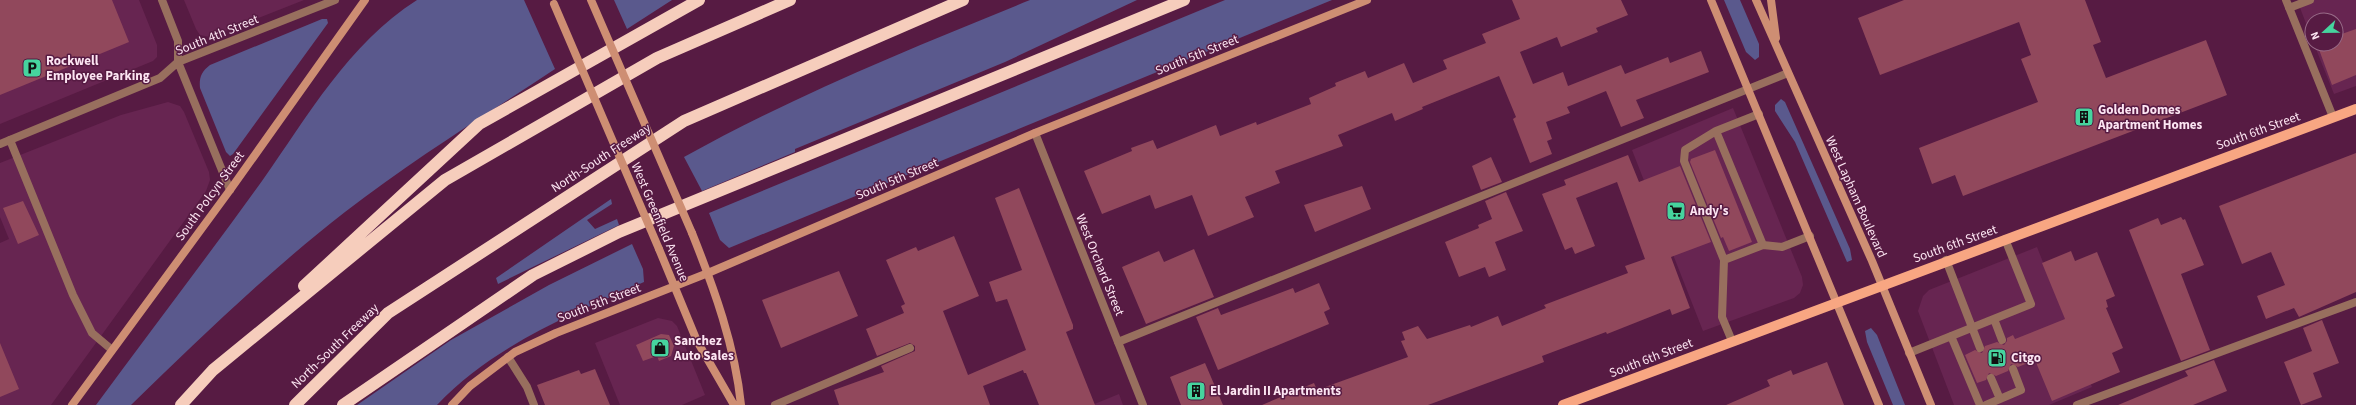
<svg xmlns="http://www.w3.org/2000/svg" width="2356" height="405" viewBox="0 0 2356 405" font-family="'Source Sans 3',sans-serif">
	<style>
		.built { fill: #672551 }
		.green { fill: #5a598d }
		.building { fill: #91485c }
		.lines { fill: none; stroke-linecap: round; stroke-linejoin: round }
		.lane { stroke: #986f5e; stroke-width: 8 }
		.street { stroke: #986f5e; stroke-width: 8 }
		.secondary { stroke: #ce8e73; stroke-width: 8 }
		.primary { stroke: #f8a682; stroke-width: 10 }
		.highway { stroke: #f6cdbc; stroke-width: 12 }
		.secondary-bridge { stroke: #ce8e73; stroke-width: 8 }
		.labels { text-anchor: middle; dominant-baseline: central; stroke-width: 3; stroke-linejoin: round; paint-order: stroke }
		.street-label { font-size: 13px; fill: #fce5f2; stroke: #571b43 }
		.poi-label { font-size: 13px; font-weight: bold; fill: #fce5f2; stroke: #571b43; text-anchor: start }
	</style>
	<rect width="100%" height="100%" fill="#571b43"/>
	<path class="built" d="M0 0H139L157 45V57L153 61 0 124Z
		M184 0H304L210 37 200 35 196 29Z
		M2297 0H2356V86L2334 94 2314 44H2336V20H2312V39Z
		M168 102 180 106 184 112 209 172 210 180 206 191 51 405H0V243L9 239 0 217V163L121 115Z
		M1733 108 1802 277 1803 285 1800 293 1794 298 1703 331 1632 150Z
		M2037 247 2092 387 2049 405H1954L1918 311 1923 296 1929 290Z
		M658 318 672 321 677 326 705 395 682 405H620L595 343Z
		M1119 394 1123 405H1092Z"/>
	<path class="green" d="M417 0H524L555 69C484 116 412 160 345 212 269 271 200 338 131 405H96C151 330 208 256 262 181 308 116 348 44 417 0Z
		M614 0H672L627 29Z
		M1030 0H1137L1005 62 795 149V152L702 191 684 157C795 95 912 48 1030 0Z
		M1225 0H1332L729 248 720 240 709 213Z
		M1724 0H1740L1759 44V57L1755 60 1746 52Z
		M322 19H327L328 23 233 154 230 156 226 152 200 88C199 78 201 72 210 65Z
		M1781 99 1785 102 1850 249 1852 260 1847 262 1795 142 1775 111V105Z
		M611 199 612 204 587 220 595 229 617 219 619 225 498 284 496 278Z
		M632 244 643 269 644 282C570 315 494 345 437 405H357L451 340 549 285Z
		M1871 328 1877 335 1905 405H1893L1867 342 1865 331Z"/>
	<path class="building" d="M0 0H112L129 42 0 95Z
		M1512 0H1621L1628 15 1596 28 1598 32 1561 47 1557 37 1520 52 1533 84 1563 72 1568 86 1621 65 1625 74 1668 57 1670 63 1701 51 1709 72 1636 100 1644 118 1621 127 1606 91 1567 107 1570 113 1546 122 1552 139 1547 141 1552 154 1530 163 1513 119 1516 117 1499 76 1422 107 1423 109 1395 121 1392 113 1338 135 1343 146 1275 171 1280 183 1245 197 1254 217 1208 236 1192 195 1155 209 1150 195 1102 214 1084 171 1132 151 1131 148 1153 140 1157 149 1216 125 1220 136 1256 122 1257 125 1311 104 1309 98 1336 86 1335 83 1365 71 1368 78 1404 63 1413 83 1447 69 1443 60 1486 43 1482 34 1520 19Z
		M1904 0H2085L2101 42 2093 45 2106 78 2206 40 2227 95 1963 196 1955 175 1932 184 1919 148 2038 102 2021 59 2031 55 2019 22 1880 75 1858 18Z
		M2356 29V75L2332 85 2317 44H2336V36Z
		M1715 150 1752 242 1729 251 1723 237 1721 238 1690 162 1691 159Z
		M2356 153V292L2299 317 2294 308 2266 319 2257 296 2285 285 2271 252 2242 264 2219 206Z
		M1628 155 1639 182 1680 166 1711 242 1671 257 1690 308 1672 315 1670 309 1607 334 1606 332 1542 356 1544 362 1428 405H1262L1314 383 1317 390 1408 357 1401 341 1405 340 1402 332 1418 326 1427 339 1470 325 1471 327 1498 316 1502 326 1546 308 1544 305 1628 273 1625 266 1645 259 1617 182 1576 198 1595 246 1575 254 1572 247 1565 250 1542 194 1566 185 1564 180Z
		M1491 157 1502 182 1481 190 1472 166Z
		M1362 186 1371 209 1315 232 1304 205Z
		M1019 188 1073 325V329L1066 332 1095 405H1039L1026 373H1024L1023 370 983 386 990 405H839L834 390 884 372 881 366 915 351V346L910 343 877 356 866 329 904 313 901 306 905 304 886 260 916 247 918 251 954 236 979 296 943 311 968 375 1026 350 1007 299 996 302 989 282 1022 270 995 198Z
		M1506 192 1523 231 1495 242 1506 270 1489 277 1485 267 1459 277 1445 242 1479 228 1478 225 1492 219 1485 201Z
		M23 201 39 235 18 244 3 208Z
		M2181 217 2183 220 2185 219 2204 265 2181 274 2210 350 2181 361 2129 230 2158 218 2161 225Z
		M1194 249 1214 297 1146 324 1122 267 1159 251 1164 262Z
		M2071 251 2075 261 2097 252 2115 296 2106 300 2108 307 2106 308 2123 348 2112 353 2120 372 2052 401 2035 360 2018 367 2011 364 2008 371 1996 376 1989 373 1986 380 1977 383 1965 355 1975 350 1982 353 1985 346 1997 342 2004 345 2007 341V338L2013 335 2015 339 2065 319 2042 263Z
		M839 271 858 316 781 348 762 300Z
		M1319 283 1330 309 1324 312 1329 324 1218 370 1196 317 1218 308 1221 315 1293 288 1295 293Z
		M2322 320 2339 363 2313 373 2322 397 2301 405 2284 362 2312 351 2303 328Z
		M661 334 669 335 674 346 671 356 659 361 657 356 643 361 636 345Z
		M0 343 19 389 0 397Z
		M2214 360 2227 391 2193 405H2118L2188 376 2185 371Z
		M1827 362 1844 405H1726L1770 386 1767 380 1791 370 1793 375Z
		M1205 363 1223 405H1181L1170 377Z
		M595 369 610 405H545L537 385 579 370 581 374Z"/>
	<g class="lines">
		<path class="lane" d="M2286 0 2333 117
			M2289 8 2310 0
			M1716 131 1763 245
			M10 140 73 295 92 333 111 349
			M1724 260 1763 245 1782 247 1810 236
			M1946 260 1980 348
			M1994 319 2002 340
			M1951 336 1980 405
			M1732 341 1722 317 1724 260 1684 161 1685 150 1716 131 1759 114
			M1118 342 1788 73
			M1909 353 2031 304 2005 239
			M508 357 527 387 534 405
			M1991 378 2000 399
			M775 405 910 348
			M1986 405 2021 390 2013 369
			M2077 405 2356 302"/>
		<path class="street" d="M162 0 178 41V62L230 190
			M1035 133 1143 405
			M0 144 160 78 178 62 335 0"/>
		<path class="secondary" d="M1711 0 1879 405
			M1756 0 1872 261 1931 405
			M1771 0 1776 38
			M692 233C714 288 735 346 741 405
			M659 249 697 341 734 405
			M72 405 230 190 365 0
			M452 405 470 386 515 352 556 333 708 273 1035 133 1367 0"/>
		<path class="primary" d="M1563 405 2356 109"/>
		<path class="highway" d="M304 286 479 124 699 0
			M181 405 213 370 445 180 657 58 790 0
			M295 405 388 313 684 121 963 0
			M343 405 533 275 619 232 1184 0"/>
		<path class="secondary-bridge" d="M591 0 692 233
			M554 4 659 249"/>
	</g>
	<defs>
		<symbol id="parking-square" viewBox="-11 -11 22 22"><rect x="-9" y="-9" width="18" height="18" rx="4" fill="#46d49e" stroke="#571b43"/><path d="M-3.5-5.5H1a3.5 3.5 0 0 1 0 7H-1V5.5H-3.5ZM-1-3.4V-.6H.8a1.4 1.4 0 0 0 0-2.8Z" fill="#111"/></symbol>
		<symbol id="building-square" viewBox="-11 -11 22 22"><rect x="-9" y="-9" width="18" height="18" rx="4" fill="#46d49e" stroke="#571b43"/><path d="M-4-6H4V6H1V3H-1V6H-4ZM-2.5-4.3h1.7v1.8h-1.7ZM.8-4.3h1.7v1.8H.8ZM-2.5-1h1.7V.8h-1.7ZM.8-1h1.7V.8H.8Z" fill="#111"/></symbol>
		<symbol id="supermarket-square" viewBox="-11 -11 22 22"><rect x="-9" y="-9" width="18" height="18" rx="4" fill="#46d49e" stroke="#571b43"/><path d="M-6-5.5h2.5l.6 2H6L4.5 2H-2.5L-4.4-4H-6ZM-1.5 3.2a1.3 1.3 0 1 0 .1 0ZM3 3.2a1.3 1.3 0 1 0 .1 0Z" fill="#111"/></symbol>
		<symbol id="shop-square" viewBox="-11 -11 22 22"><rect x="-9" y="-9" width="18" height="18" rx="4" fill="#46d49e" stroke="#571b43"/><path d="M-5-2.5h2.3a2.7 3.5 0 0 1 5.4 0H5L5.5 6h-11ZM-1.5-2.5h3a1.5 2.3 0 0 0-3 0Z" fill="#111"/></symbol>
		<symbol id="fuel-square" viewBox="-11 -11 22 22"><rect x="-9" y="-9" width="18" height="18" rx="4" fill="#46d49e" stroke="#571b43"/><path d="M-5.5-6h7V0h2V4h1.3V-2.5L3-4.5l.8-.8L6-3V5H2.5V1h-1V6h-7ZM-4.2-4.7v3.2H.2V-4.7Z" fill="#111"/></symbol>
	</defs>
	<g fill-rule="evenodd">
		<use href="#parking-square" x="21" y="57" width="22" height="22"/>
		<use href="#building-square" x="2073" y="106" width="22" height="22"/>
		<use href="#supermarket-square" x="1665" y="200" width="22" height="22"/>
		<use href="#shop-square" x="649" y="337" width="22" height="22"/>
		<use href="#fuel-square" x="1986" y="347" width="22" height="22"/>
		<use href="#building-square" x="1185" y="380" width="22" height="22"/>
	</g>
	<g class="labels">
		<g class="street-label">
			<text transform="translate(217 35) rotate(-22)">South 4th Street</text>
			<text transform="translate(1197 55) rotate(-22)">South 5th Street</text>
			<text transform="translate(2258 131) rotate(-20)">South 6th Street</text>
			<text transform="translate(601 158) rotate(-33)">North-South Freeway</text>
			<text transform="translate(897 179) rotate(-23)">South 5th Street</text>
			<text transform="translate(210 196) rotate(-54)">South Polcyn Street</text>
			<text transform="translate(1856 197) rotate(66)">West Lapham Boulevard</text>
			<text transform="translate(660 222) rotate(67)">West Greenfield Avenue</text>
			<text transform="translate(1955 244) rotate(-20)">South 6th Street</text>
			<text transform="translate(1100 265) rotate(68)">West Orchard Street</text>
			<text transform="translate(599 303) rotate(-21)">South 5th Street</text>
			<text transform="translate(335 346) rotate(-44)">North-South Freeway</text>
			<text transform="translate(1651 358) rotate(-21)">South 6th Street</text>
		</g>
		<g class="poi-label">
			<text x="46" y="61">Rockwell<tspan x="46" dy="15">Employee Parking</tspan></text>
			<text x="2098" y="110">Golden Domes<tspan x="2098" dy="15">Apartment Homes</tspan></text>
			<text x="1690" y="211">Andy's</text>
			<text x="674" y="341">Sanchez<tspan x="674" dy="15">Auto Sales</tspan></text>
			<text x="2011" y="358">Citgo</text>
			<text x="1210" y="391">El Jardin II Apartments</text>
		</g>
	</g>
	<g transform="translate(2324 32) rotate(248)"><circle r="19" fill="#571b43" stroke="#996c89"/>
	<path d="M0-3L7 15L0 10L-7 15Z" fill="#46d49e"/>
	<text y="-6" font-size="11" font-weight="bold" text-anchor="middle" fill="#fce5f2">N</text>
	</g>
</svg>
